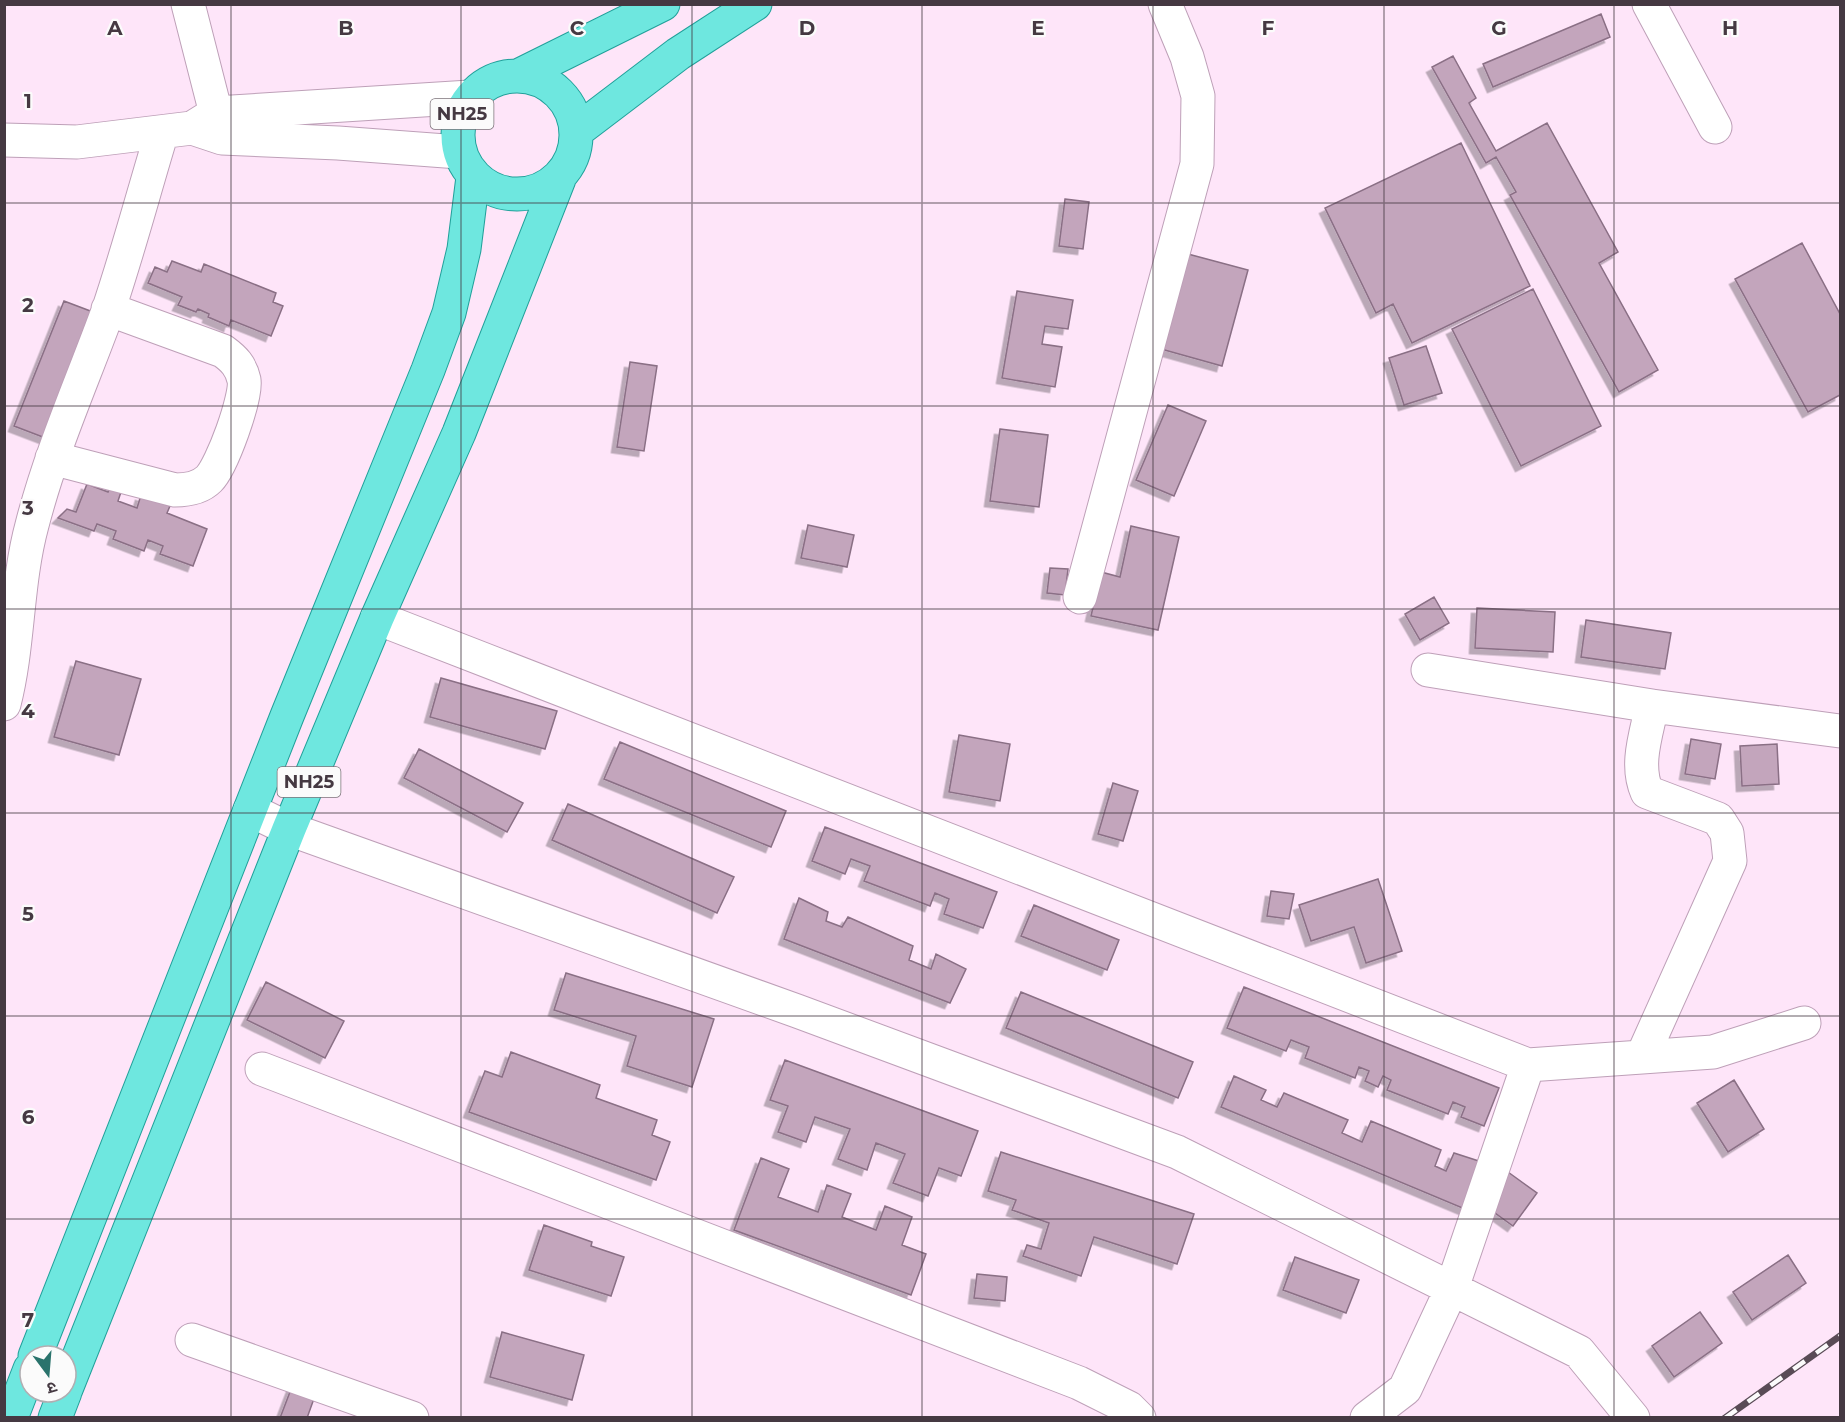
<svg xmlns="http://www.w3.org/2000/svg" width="1845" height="1422" viewBox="0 0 1845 1422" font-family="Montserrat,'Noto Sans Devanagari',sans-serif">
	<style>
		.building { fill: #c3a5bc; stroke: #8a6f85; stroke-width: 1.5; filter: url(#shadow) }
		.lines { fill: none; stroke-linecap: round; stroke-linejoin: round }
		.minor-casing { stroke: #bea0b8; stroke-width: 35 }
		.major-casing { stroke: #21a09a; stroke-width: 35 }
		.minor { stroke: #fff; stroke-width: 33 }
		.major { stroke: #6ee7df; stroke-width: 33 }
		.rail-casing { stroke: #594b56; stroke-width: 7 }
		.rail { stroke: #fbfbfb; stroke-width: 4.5; stroke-dasharray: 14; stroke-linecap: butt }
		.grid { fill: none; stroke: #453942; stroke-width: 1.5; stroke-opacity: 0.55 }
		.labels { text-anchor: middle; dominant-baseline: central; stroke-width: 4.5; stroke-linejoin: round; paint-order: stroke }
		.shield { fill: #fbfbfb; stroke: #7c737a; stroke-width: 1.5 }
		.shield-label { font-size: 18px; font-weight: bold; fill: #453942 }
		.grid-label { font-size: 20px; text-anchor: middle; font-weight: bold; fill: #453942; stroke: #fbfbfb; stroke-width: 4.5; stroke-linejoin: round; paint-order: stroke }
	</style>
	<defs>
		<filter id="shadow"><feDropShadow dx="-5.5" dy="5.5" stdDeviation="0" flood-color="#0004"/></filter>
	</defs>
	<rect width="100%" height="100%" fill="#fee5f9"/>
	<path class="building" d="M1601 14 1610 37 1493 87 1483 64Z
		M1453 56 1476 98 1469 103 1496 151 1547 123 1618 252 1599 263 1658 370 1619 392 1510 195 1516 192 1496 157 1486 163 1432 67Z
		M1461 143 1530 286 1412 343 1393 304 1376 313 1325 208Z
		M1065 199 1089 202 1083 249 1059 246Z
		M1802 243 1840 314V395L1808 412 1735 279Z
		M1188 254 1248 270 1222 366 1161 349Z
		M172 261 201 272 204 264 276 293 273 302 283 306 271 336 231 320 229 326 208 317 209 314 198 309 196 312 178 305 182 297 148 283 155 267 167 272Z
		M1533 289 1601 426 1521 466 1452 329Z
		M1017 291 1073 300 1068 329 1045 326 1042 344 1062 347 1055 387 1002 378Z
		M64 301 93 312 48 439 14 426Z
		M1426 346 1442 393 1404 405 1389 358Z
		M630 362 657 366 644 451 617 447Z
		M1168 405 1206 421 1174 496 1136 480Z
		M1000 429 1048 435 1039 507 990 501Z
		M112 482 123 486 118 501 137 508 141 495 170 506 167 513 207 529 193 566 160 554 163 546 148 540 144 551 113 539 116 531 97 524 94 531 58 518 67 509 76 512 87 484 108 492Z
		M808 525 854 535 847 567 801 558Z
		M1131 526 1179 537 1158 630 1091 616 1101 572 1120 577Z
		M1050 568 1068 569 1065 595 1047 593Z
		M1434 597 1449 623 1420 640 1405 614Z
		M1477 608 1555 612 1553 652 1475 648Z
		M1586 620 1671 633 1665 669 1581 657Z
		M76 661 141 679 119 755 54 737Z
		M441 678 557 711 545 749 430 717Z
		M959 735 1010 744 1000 801 949 792Z
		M1691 739 1721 744 1715 779 1685 774Z
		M620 742 786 811 771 847 604 779Z
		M1777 744 1779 784 1742 786 1740 746Z
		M419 749 523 803 507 832 404 778Z
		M1113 783 1138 791 1123 841 1098 834Z
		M568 804 734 877 717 913 552 840Z
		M825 827 997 892 983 928 944 914 949 899 935 893 930 906 864 881 870 866 851 859 845 874 812 861Z
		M1378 879 1402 951 1366 963 1354 927 1311 941 1299 905Z
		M1271 891 1294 894 1289 919 1267 916Z
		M799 898 828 912 826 921 842 927 848 917 913 946 909 960 931 969 936 954 966 969 950 1003 784 939Z
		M1034 905 1119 940 1107 970 1021 936Z
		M566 973 714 1019 692 1087 627 1066 636 1036 554 1010Z
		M266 982 344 1021 325 1058 247 1020Z
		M1244 987 1499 1088 1484 1126 1461 1117 1465 1107 1453 1102 1448 1114 1387 1090 1391 1080 1383 1076 1378 1087 1365 1081 1369 1071 1359 1067 1355 1078 1305 1058 1309 1047 1291 1040 1286 1051 1227 1028Z
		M1021 992 1193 1062 1178 1098 1006 1028Z
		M511 1052 600 1085 596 1098 657 1120 652 1135 670 1142 656 1180 469 1112 485 1071 502 1077Z
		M785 1060 978 1131 961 1176 939 1168 928 1196 893 1183 905 1154 876 1143 867 1170 838 1159 850 1129 815 1117 806 1142 778 1132 788 1106 770 1100Z
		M1234 1076 1266 1090 1261 1100 1277 1107 1284 1093 1348 1120 1342 1133 1362 1142 1371 1121 1441 1150 1435 1166 1446 1171 1454 1153 1485 1163 1472 1212 1221 1107Z
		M1734 1080 1764 1129 1728 1152 1697 1103Z
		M1001 1152 1194 1214 1177 1264 1094 1237 1081 1276 1023 1256 1027 1245 1041 1249 1049 1223 1012 1210 1016 1200 988 1191Z
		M761 1158 789 1169 778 1197 818 1212 827 1185 851 1194 842 1217 876 1230 885 1206 912 1217 902 1245 926 1254 911 1295 734 1230Z
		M1508 1172 1537 1193 1513 1226 1484 1205Z
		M544 1225 592 1242 591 1246 624 1257 611 1296 529 1270Z
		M1788 1255 1806 1283 1752 1320 1733 1292Z
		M1295 1257 1359 1280 1346 1313 1283 1290Z
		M977 1274 1007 1277 1005 1301 974 1298Z
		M1700 1312 1722 1343 1674 1377 1652 1346Z
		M502 1332 584 1355 572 1400 490 1377Z
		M293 1384 316 1393 307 1418H280Z"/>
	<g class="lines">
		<defs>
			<path id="minor" d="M188 4 221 133
				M1649 4 1715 127
				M192 128 216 113 470 97
				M4 140 77 142 192 128 222 138 338 143 459 152
				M52 458 175 490C188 490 200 488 209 479 222 466 247 397 244 380 241 366 234 359 223 351L108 309
				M1080 597 1197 164 1198 96 1187 57 1165 4
				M377 618 1528 1065 1452 1288 1405 1389 1367 1418
				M1428 670 1652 706C1646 735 1635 765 1647 792L1718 819 1727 833 1730 861 1642 1057
				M4 704C19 646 16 584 32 525 51 451 82 382 108 311 128 252 144 191 162 132
				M1652 706 1840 731
				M250 810 289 829 797 1011 1177 1152 1579 1352 1633 1418
				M1528 1065 1713 1052 1804 1023
				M262 1069 1079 1383 1129 1408 1139 1418
				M192 1340 412 1418"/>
			<path id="major" d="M520 75 663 4
				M458 135a59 59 0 1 1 118 0a59 59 0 1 1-118 0Z
				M578 130 678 54 755 4
				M35 1356 287 716 428 370 449 313 464 249 473 177
				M66 1389 289 829 377 618 459 433 559 179
				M11 1418 30 1369
				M55 1418 65 1392"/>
		</defs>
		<use href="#minor" class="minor-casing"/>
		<use href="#major" class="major-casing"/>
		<use href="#minor" class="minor"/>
		<use href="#major" class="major"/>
		<defs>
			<path id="rail" d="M1725 1418 1840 1336"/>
		</defs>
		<use href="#rail" class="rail-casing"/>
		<use href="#rail" class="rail"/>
	</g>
	<path class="grid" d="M231 4V1418M461 4V1418M692 4V1418M922 4V1418M1153 4V1418M1384 4V1418M1614 4V1418M4 203H1840M4 406H1840M4 609H1840M4 813H1840M4 1016H1840M4 1219H1840"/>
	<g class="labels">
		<g class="shield">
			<rect x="430.5" y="99" width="63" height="30" rx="4.5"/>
			<rect x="277.5" y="767" width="63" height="30" rx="4.5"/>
		</g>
		<g class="shield-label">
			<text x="462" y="114">NH25</text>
			<text x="309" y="782">NH25</text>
		</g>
	</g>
	<g class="grid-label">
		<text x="115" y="35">A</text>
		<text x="346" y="35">B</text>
		<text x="577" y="35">C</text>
		<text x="807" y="35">D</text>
		<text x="1038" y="35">E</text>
		<text x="1268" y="35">F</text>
		<text x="1499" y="35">G</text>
		<text x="1730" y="35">H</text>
		<text x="28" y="108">1</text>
		<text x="28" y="312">2</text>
		<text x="28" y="515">3</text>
		<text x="28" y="718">4</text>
		<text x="28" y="921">5</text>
		<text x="28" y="1124">6</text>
		<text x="28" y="1327">7</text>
	</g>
	<rect width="1845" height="1422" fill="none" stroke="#453942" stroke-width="12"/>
	<g transform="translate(48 1374) rotate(164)"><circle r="28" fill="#fbfbfb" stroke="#b2adb1" stroke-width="1.5"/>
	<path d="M0-4.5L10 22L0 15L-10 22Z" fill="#2a736c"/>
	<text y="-9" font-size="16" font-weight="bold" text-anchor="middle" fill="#453942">उ</text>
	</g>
</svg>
